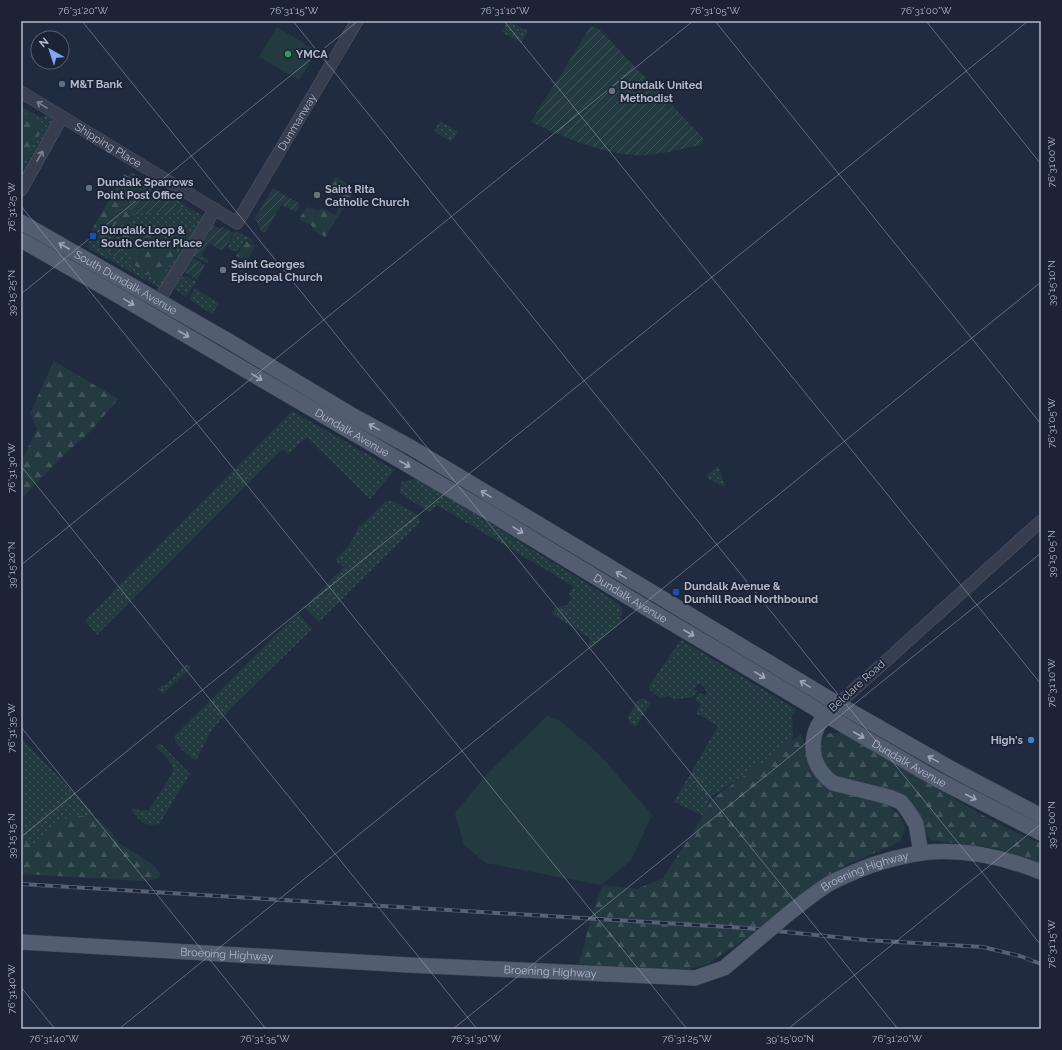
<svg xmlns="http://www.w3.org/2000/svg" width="1062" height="1050" viewBox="0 0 1062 1050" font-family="Raleway,sans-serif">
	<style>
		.grass { fill: url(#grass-dots) }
		.forest { fill: url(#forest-firs) }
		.garden { fill: url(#garden-furrows) }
		.pitch { fill: #233a41 }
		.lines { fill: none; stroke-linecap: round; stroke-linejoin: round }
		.minor-casing { stroke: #51596a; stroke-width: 13 }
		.major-casing { stroke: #3f4758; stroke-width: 16 }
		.minor { stroke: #363e4f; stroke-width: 12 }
		.major { stroke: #535d70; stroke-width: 15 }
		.rail-casing { stroke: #576177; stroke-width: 4 }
		.rail { stroke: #1b2334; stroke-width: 2.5; stroke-dasharray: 8; stroke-linecap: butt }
		.major-bridge-casing { stroke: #3f4758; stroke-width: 16; stroke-linecap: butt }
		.major-bridge { stroke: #535d70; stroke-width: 15 }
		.oneway { stroke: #7a8293 }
		.oneway2 { stroke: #9ea7b8 }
		.ticks { fill: none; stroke: #b1b9ca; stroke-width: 1; stroke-opacity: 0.45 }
		.leisure-dot { fill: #2e9e5b; stroke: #1b2334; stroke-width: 1.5 }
		.service-dot { fill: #5c6f8a; stroke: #1b2334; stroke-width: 1.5 }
		.worship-dot { fill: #6b7280; stroke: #1b2334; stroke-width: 1.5 }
		.transit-dot { fill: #1a4fb4; stroke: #1b2334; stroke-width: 1.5 }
		.shop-dot { fill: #3f7fe0; stroke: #1b2334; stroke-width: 1.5 }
		.labels { text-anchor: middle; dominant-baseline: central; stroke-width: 3.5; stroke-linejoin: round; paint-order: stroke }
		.poi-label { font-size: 11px; font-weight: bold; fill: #b1b9ca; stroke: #1b2334; text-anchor: start }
		.street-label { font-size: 11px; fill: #b1b9ca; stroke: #1b2334 }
		.neatline { fill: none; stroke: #b1b9ca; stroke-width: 1.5 }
		.ticks-label { font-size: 10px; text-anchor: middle; fill: #b1b9ca }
	</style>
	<defs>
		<pattern id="grass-dots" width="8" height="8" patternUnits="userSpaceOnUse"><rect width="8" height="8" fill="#233a41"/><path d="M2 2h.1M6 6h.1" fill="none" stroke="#41545b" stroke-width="1.8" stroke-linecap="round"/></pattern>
		<pattern id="forest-firs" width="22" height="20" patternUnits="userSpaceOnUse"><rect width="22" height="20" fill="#233a41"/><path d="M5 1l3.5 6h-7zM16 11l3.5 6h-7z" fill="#41545b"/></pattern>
		<pattern id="garden-furrows" width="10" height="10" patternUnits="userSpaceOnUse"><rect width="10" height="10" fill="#233a41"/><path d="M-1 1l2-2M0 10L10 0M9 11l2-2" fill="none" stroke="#41545b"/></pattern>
	</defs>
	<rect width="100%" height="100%" fill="#212b40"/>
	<path class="grass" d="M508 21 528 31 521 43 502 32Z
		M21 106 41 118 40 117 51 115 53 124 21 178V173L51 124 21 171Z
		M440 121 458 132 451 142 434 131Z
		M131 172 203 216 160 288 86 247Z
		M236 231 252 239 253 243 246 239 237 252 227 247Z
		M184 275 196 282 186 297 174 288Z
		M195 288 219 304 212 314 189 299Z
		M292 411 395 470 370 499 307 437 288 454 282 449 97 635 85 620Z
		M718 466 725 485 724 487 706 477 707 475Z
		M418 478 615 601 622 608 621 621 592 648 589 645 590 638 552 614 556 607 566 606 572 599 569 594 573 586 437 505 429 512 400 493 401 482Z
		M386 501H393L418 515 420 522 319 622 304 607 344 567 335 560 350 544 358 528Z
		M298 613 312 629 230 709 210 732 197 759 194 760 182 750 175 741V735Z
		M681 640 797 710 792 716 793 738 780 753 710 797 704 816 674 802 718 726 696 713 701 704 695 699 699 693 705 695 707 692 701 684H697L694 689 698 691 693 697 676 699 668 696 660 698 650 690 649 686Z
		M188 663 191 668 163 694 158 689 163 685 165 686Z
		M639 699H645L650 703 636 727 629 723 628 716Z
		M21 738 94 814 28 870H21Z
		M160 743 190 774 159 824C144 827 141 821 132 811L133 808 141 811 149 810 172 774C175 762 164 754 155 747Z"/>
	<path class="forest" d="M21 111 45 125 21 166Z
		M124 174 140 184 127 206 132 211V221L126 225 115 224 109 236 95 238 88 236Z
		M336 177 356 189 325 237 312 229V226L299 219 307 207 318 211 322 208 335 215 344 199 332 191 334 187 331 185Z
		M120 226 148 227 154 241H163L172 233 183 239 159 281 131 263 130 254 123 239 114 234Z
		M246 241 255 246 247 262 236 256Z
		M54 361 118 399 91 431 66 453 21 499V456H24L37 429 30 413Z
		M830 733H842L996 823 1041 844V864L999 849 930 840 895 793 877 785 837 776 827 767 818 753 821 739Z
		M801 734 815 774 886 803 899 815 905 828 900 842 849 864 822 879 738 944 705 965 682 971 579 964 593 910 603 885 637 889 663 878 700 821 712 799Z
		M72 815 97 818 111 832 119 843 152 864 161 874 157 879 144 881 21 874V841L33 845C42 842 41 838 47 832 51 828 67 817 72 815Z"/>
	<path class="garden" d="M591 26 599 29 703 138V142L699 145C681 149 663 154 645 155 608 157 564 137 531 122Z
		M144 185 190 213 133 214 129 207Z
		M273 188 300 204 296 212 281 205 265 233 261 231 255 218Z
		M213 225 220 229 222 227 234 233 224 249 219 250 209 243 201 256 209 260 207 263 194 256Z
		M105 242 117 245 121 251V260L96 245Z
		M193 258 205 265 197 280 184 272Z"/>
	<path class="pitch" d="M277 27 317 51 299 80 259 57Z
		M547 716 559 720 600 755 652 815 631 860 601 885 486 863 464 845 455 813 487 774Z"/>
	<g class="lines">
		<defs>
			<g id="minor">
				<path id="s1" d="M21 92 237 223 357 21"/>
				<path d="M21 190 62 117"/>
				<path d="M150 315 215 209"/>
				<path d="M838 704 1041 521"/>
			</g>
			<g id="major">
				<path id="s2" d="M21 222 232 343 350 414 412 448 838 704 950 768 1041 816"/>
				<path id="s3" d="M21 240 107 289 495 516 643 606 726 655 826 715 936 779 1041 833"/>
				<path d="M832 709C807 730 806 763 833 783L889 797 901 802 908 811 916 824 921 853"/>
				<path id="s4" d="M788 914C801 904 813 894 827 885 841 877 856 871 872 865 888 860 905 855 922 853 962 848 1003 857 1041 872"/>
				<path id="s5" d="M21 942 408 965 695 978 724 968 755 942"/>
			</g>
		</defs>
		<use href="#minor" class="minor-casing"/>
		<use href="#major" class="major-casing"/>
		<use href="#minor" class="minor"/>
		<use href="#major" class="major"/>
		<defs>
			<path id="rail" d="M21 884 746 928 865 940 983 947 1020 956 1041 964"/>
		</defs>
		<use href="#rail" class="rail-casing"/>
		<use href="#rail" class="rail"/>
		<defs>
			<path id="major-bridge" d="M755 942 788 914"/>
		</defs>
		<use href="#major-bridge" class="major-bridge-casing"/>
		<use href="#major-bridge" class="major-bridge"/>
	</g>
	<defs><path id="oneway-shaft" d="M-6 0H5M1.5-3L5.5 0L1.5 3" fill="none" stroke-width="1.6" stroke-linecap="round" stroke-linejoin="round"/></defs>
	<g class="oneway">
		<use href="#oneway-shaft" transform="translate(42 105) rotate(-149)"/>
		<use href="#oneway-shaft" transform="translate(40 156) rotate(-60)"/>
	</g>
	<g class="oneway2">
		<use href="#oneway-shaft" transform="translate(64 246) rotate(-150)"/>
		<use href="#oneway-shaft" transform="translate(129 302) rotate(31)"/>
		<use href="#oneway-shaft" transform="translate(184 334) rotate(30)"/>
		<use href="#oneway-shaft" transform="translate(257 377) rotate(31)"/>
		<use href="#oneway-shaft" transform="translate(374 427) rotate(-151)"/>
		<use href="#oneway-shaft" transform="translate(405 464) rotate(30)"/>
		<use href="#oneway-shaft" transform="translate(486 494) rotate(-149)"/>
		<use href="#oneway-shaft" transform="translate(518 530) rotate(31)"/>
		<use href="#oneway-shaft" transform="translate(621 575) rotate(-149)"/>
		<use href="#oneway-shaft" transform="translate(689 633) rotate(30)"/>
		<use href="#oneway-shaft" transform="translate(760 675) rotate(31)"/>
		<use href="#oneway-shaft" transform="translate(805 684) rotate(-148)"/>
		<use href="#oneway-shaft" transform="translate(859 735) rotate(30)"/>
		<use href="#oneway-shaft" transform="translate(933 759) rotate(-151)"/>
		<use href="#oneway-shaft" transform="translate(971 797) rotate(27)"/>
	</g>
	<path class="ticks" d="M82 21 898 1029M293 21 1041 945M504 21 1041 684M715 21 1041 424M926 21 1041 164M21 23 23 21M21 206 687 1029M21 294 358 21M21 466 477 1029M21 565 693 21M21 727 266 1029M21 837 1028 21M21 987 55 1029M119 1029 1041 282M453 1029 1041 553M788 1029 1041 824"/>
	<circle class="leisure-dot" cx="288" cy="54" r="4"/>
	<g class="service-dot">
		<circle cx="62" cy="84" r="4"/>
		<circle cx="89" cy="188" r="4"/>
	</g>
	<g class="worship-dot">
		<circle cx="612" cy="91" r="4"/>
		<circle cx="317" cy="195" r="4"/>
		<circle cx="223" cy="270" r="4"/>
	</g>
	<g class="transit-dot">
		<rect x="89" y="232" width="8" height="8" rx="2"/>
		<rect x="672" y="588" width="8" height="8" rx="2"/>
	</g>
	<circle class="shop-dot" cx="1031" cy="740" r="4"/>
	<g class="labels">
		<g class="poi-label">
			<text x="296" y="54">YMCA</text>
			<text x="70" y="84">M&amp;T Bank</text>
			<text x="620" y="85">Dundalk United<tspan x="620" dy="13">Methodist</tspan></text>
			<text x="97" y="182">Dundalk Sparrows<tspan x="97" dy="13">Point Post Office</tspan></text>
			<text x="325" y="189">Saint Rita<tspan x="325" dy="13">Catholic Church</tspan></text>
			<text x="101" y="230">Dundalk Loop &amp;<tspan x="101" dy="13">South Center Place</tspan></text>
			<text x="231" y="264">Saint Georges<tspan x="231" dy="13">Episcopal Church</tspan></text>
			<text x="684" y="586">Dundalk Avenue &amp;<tspan x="684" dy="13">Dunhill Road Northbound</tspan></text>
			<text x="1023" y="740" text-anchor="end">High's</text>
		</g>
		<g class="street-label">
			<text stroke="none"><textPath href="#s1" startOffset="370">Dunmanway</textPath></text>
			<text stroke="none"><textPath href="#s1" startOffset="102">Shipping Place</textPath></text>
			<text stroke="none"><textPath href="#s2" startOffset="121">South Dundalk Avenue</textPath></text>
			<text stroke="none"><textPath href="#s3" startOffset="383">Dundalk Avenue</textPath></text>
			<text stroke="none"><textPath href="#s3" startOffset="707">Dundalk Avenue</textPath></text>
			<text transform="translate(857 686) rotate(-42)">Belclare Road</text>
			<text stroke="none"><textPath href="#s3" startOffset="1031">Dundalk Avenue</textPath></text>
			<text stroke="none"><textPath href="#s4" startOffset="89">Broening Highway</textPath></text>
			<text stroke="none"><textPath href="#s5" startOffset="206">Broening Highway</textPath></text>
			<text stroke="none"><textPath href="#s5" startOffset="530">Broening Highway</textPath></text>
		</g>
	</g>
	<rect width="1062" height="1050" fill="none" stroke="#1b2334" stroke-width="44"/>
	<g transform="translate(50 50) rotate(321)"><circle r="19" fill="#1b2334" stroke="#575f70"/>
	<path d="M0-3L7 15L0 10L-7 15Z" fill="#82a6ff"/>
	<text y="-6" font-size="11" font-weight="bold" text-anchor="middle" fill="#b1b9ca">N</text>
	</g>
	<rect x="22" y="22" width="1018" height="1006" class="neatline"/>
	<g class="ticks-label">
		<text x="83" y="14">76°31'20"W</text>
		<text x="294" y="14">76°31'15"W</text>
		<text x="505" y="14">76°31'10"W</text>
		<text x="715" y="14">76°31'05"W</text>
		<text x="926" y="14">76°31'00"W</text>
		<text transform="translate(1051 162) rotate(-90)" y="4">76°31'00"W</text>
		<text transform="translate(11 207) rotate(-90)" y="4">76°31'25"W</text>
		<text transform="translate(1051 283) rotate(-90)" y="4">39°15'10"N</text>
		<text transform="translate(11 293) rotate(-90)" y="4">39°15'25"N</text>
		<text transform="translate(1051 423) rotate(-90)" y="4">76°31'05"W</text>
		<text transform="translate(11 468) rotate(-90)" y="4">76°31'30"W</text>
		<text transform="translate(1051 554) rotate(-90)" y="4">39°15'05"N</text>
		<text transform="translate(11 565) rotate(-90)" y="4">39°15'20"N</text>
		<text transform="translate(1051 683) rotate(-90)" y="4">76°31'10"W</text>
		<text transform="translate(11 728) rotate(-90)" y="4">76°31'35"W</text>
		<text transform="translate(1051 825) rotate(-90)" y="4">39°15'00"N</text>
		<text transform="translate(11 836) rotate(-90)" y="4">39°15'15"N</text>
		<text transform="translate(1051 944) rotate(-90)" y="4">76°31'15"W</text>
		<text transform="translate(11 989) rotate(-90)" y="4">76°31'40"W</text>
		<text x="54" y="1042">76°31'40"W</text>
		<text x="265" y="1042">76°31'35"W</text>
		<text x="476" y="1042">76°31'30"W</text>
		<text x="687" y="1042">76°31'25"W</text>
		<text x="790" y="1042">39°15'00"N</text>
		<text x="897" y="1042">76°31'20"W</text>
	</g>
</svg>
